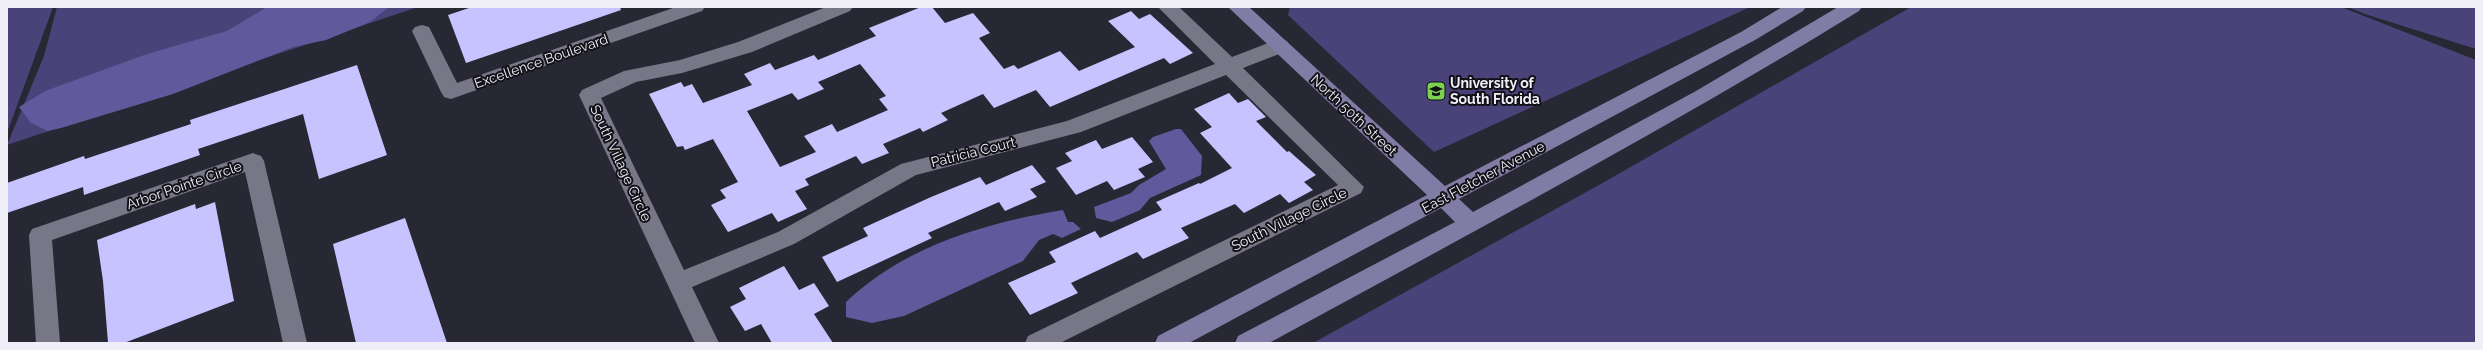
<svg xmlns="http://www.w3.org/2000/svg" width="2483" height="350" viewBox="0 0 2483 350" font-family="Raleway,sans-serif">
	<style>
		.green { fill: #494379 }
		.water { fill: #60599b }
		.building { fill: #c6c3fe; fill-rule: evenodd }
		.lines { fill: none; stroke-linecap: round; stroke-linejoin: round }
		.street { fill: #787787; fill-rule: evenodd }
		.secondary { fill: #807ca5; fill-rule: evenodd }
		.labels { text-anchor: middle; dominant-baseline: central; stroke-width: 4; stroke-linejoin: round; paint-order: stroke }
		.street-label { font-size: 14px; fill: #f0eff8; stroke: #111117 }
		.poi-label { font-size: 14px; font-weight: bold; fill: #f0eff8; stroke: #111117; text-anchor: start }
	</style>
	<rect width="100%" height="100%" fill="#282835"/>
	<path class="green" d="M7 7H53L7 133Z
		M57 7H418L7 145 44 56Z
		M1290 7H1750L1434 152 1288 15Z
		M1911 7H2341L2476 60V343H1313L1599 185Z
		M2348 7H2476V49L2365 14Z"/>
	<path class="water" d="M267 7H389L370 22 326 40 293 47 173 94 61 128 48 131 31 123 19 107 45 91 147 54 227 31Z
		M1176 129H1181L1202 156 1201 175 1150 198 1140 210 1131 214 1112 222 1096 218 1094 207 1131 193 1139 185 1166 169 1149 141 1153 137Z
		M1063 210 1068 222H1073L1081 229 1062 238 1053 234 1039 240 1023 261 904 316 872 323 846 317V302C905 246 985 223 1063 210Z"/>
	<path class="building" d="M472 7H620L621 10 466 63 448 15Z
		M921 7H932L945 23 973 13 990 33 979 38 1004 69 1014 65 1018 69 1060 51 1079 71 1135 47 1108 21 1131 11 1139 19 1150 14 1193 53 1170 64 1164 58 1050 107 1036 90 994 108 983 94 941 113 948 120 923 132 920 128 883 144 889 153 862 164 856 156 805 179 809 185 795 191 807 209 778 222 772 213 728 232 711 205 726 198 720 190 738 182 713 139 685 150 683 146 677 147 649 94 681 82 684 87 692 84 703 103 752 85 744 74 770 63 775 70 814 55 818 60 876 36 869 28ZM860 64 886 96 879 99 888 110 837 132 832 124 804 136 816 152 780 167 747 111 792 93 798 100 824 89 818 82Z
		M357 65 387 155 319 179 303 114 198 149 200 155 84 195 83 187 7 213V183L84 156 85 159 191 124 190 120Z
		M1229 93 1238 103 1248 99 1266 117 1256 121 1287 152 1289 151 1316 175 1304 182 1313 190 1289 203 1280 194 1244 213 1235 204 1181 228 1189 238 1143 259 1137 252 1071 283 1078 293 1030 315 1008 283 1056 262 1049 252 1095 231 1100 238 1162 210 1156 202 1199 183 1200 184 1232 168 1200 133 1212 127 1194 109Z
		M1132 137 1153 162 1138 169 1145 177 1114 190 1107 181 1076 195 1056 168 1072 161 1065 153 1096 140 1102 149Z
		M1032 165 1046 182 1030 189 1037 197 1005 211 999 202 928 233 932 238 837 282 822 257 868 236 863 228 931 197 980 177 986 185Z
		M215 202 234 301 124 343H108L103 281 97 240 195 204 196 209Z
		M405 218 447 343H356L333 244Z
		M784 266 799 290 814 283 829 306 814 314 833 343H772L761 324 745 331 730 307 746 299 739 288Z"/>
	<g class="lines">
		<path class="street" d="M676 7H705L702 11 451 99 444 97 441 92 412 31 415 27 422 25 429 27 457 83Z
			M826 7H853L850 11 752 52 682 73 636 82 601 98 684 270 778 232 901 164 1067 121 1215 64 1158 7H1179L1232 57 1273 41 1280 40 1287 41 1290 46 1287 51 1243 68 1364 187 1361 193 1060 343H1025L1028 336 1338 185 1226 75 1081 132 916 175 794 244 692 287 719 343H695L579 95 582 90 624 71 680 60 738 42Z
			M253 153 261 156 264 161 307 343H283L245 172 52 240 60 343H36L29 235 32 229Z"/>
		<path class="secondary" d="M1228 7H1249L1445 186 1741 32 1782 7H1806L1803 11 1755 40 1459 199 1473 212 1696 91 1838 7H1862L1859 11C1666 130 1467 235 1269 343H1235L1238 336 1455 222 1441 208 1189 343H1155L1158 336 1427 195Z"/>
	</g>
	<defs>
		<symbol id="university-square" viewBox="-11 -11 22 22"><rect x="-9" y="-9" width="18" height="18" rx="4" fill="#7cd155" stroke="#111117"/><path d="M0-5L7-2L0 1L-7-2ZM-4 1L0 2.5L4 1V4Q0 6-4 4Z" fill="#111"/></symbol>
	</defs>
	<g fill-rule="evenodd">
		<use href="#university-square" x="1425" y="80" width="22" height="22"/>
	</g>
	<g class="labels">
		<g class="street-label">
			<text transform="translate(541 61) rotate(-19)">Excellence Boulevard</text>
			<text transform="translate(1354 115) rotate(43)">North 50th Street</text>
			<text transform="translate(973 152) rotate(-14)">Patricia Court</text>
			<text transform="translate(621 163) rotate(65)">South Village Circle</text>
			<text transform="translate(1483 177) rotate(-28)">East Fletcher Avenue</text>
			<text transform="translate(184 185) rotate(-19)">Arbor Pointe Circle</text>
			<text transform="translate(1289 219) rotate(-26)">South Village Circle</text>
		</g>
		<g class="poi-label">
			<text x="1450" y="83">University of<tspan x="1450" dy="16">South Florida</tspan></text>
		</g>
	</g>
	<rect width="2483" height="350" fill="none" stroke="#f0eff8" stroke-width="16"/>
</svg>
